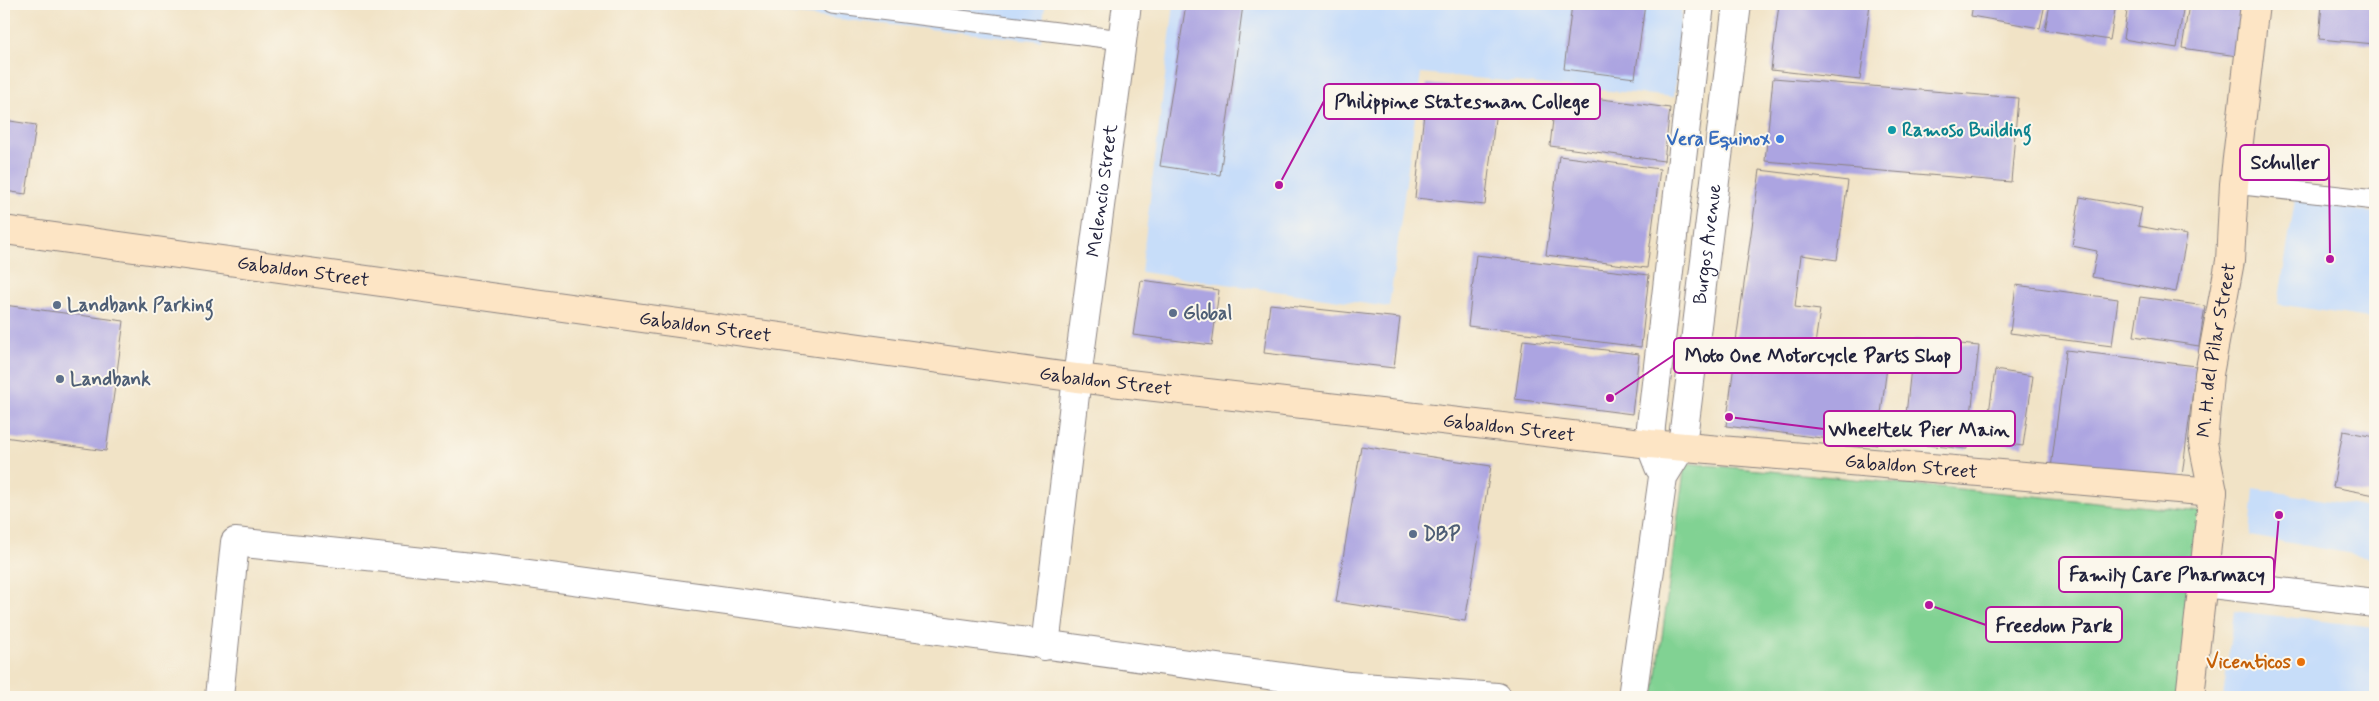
<svg xmlns="http://www.w3.org/2000/svg" width="2379" height="701" viewBox="0 0 2379 701" font-family="Mynerve,sans-serif">
	<style>
		.built { fill: #c7ddf9 }
		.green { fill: #81d293; stroke: #527a67 }
		.building { fill: #aca4e1 }
		.lines { fill: none; stroke-linecap: round; stroke-linejoin: round }
		.service-casing { stroke: #8a8280; stroke-width: 21 }
		.minor-casing { stroke: #8a8280; stroke-width: 30 }
		.tertiary-casing { stroke: #8a8280; stroke-width: 30 }
		.secondary-casing { stroke: #8a8280; stroke-width: 30 }
		.service { stroke: #fff; stroke-width: 19 }
		.minor { stroke: #fff; stroke-width: 28 }
		.tertiary { stroke: #fff; stroke-width: 28 }
		.secondary { stroke: #fde5c5; stroke-width: 28 }
		.culture-dot { fill: #0f9aa8; stroke: #fbf7ec; stroke-width: 2 }
		.shop-dot { fill: #3f7fe0; stroke: #fbf7ec; stroke-width: 2 }
		.service-dot { fill: #5c6f8a; stroke: #fbf7ec; stroke-width: 2 }
		.food-dot { fill: #e8710a; stroke: #fbf7ec; stroke-width: 2 }
		.labels { text-anchor: middle; dominant-baseline: central; stroke-width: 4; stroke-linejoin: round; paint-order: stroke }
		.culture-label { font-size: 19px; font-weight: bold; fill: #0d838f; stroke: #fbf7ec; text-anchor: start }
		.shop-label { font-size: 19px; font-weight: bold; fill: #366cbe; stroke: #fbf7ec; text-anchor: end }
		.street-label { font-size: 19px; fill: #22223b; stroke: #fbf7ec }
		.service-label { font-size: 19px; font-weight: bold; fill: #4e5e75; stroke: #fbf7ec; text-anchor: start }
		.food-label { font-size: 19px; font-weight: bold; fill: #c56008; stroke: #fbf7ec; text-anchor: end }
		.leader { fill: none; stroke: #b5179e; stroke-width: 2 }
		.callout-dot { fill: #b5179e; stroke: #fbf7ec; stroke-width: 2 }
		.callout { fill: #fbf7ec; stroke: #b5179e; stroke-width: 2 }
		.callout-label { font-size: 20px; text-anchor: middle; font-weight: bold; fill: #22223b }
	</style>
	<rect width="100%" height="100%" fill="#fbf7ec"/>
	<filter id="ink" filterUnits="userSpaceOnUse"><feTurbulence type="fractalNoise" baseFrequency=".02" numOctaves="2"/><feDisplacementMap in="SourceGraphic" scale="10" xChannelSelector="R" yChannelSelector="G"/><feConvolveMatrix kernelMatrix="1 2 1 2 8 2 1 2 1" color-interpolation-filters="sRGB"/></filter>
	<filter id="wash" filterUnits="userSpaceOnUse"><feTurbulence type="fractalNoise" baseFrequency=".0096" numOctaves="4" result="noise"/><feDisplacementMap in="SourceGraphic" scale="20" xChannelSelector="R" yChannelSelector="G"/><feGaussianBlur stdDeviation="1.12" result="paint"/><feColorMatrix in="noise" values="0 0 0 0 0 0 0 0 0 0 0 0 0 0 0 0 0 1.4 0 .05"/><feComposite in="paint" operator="in"/></filter>
	<g filter="url(#wash)">
		<rect width="100%" height="100%" fill="#f1e3c6"/>
		<path class="built" d="M698 4H1045L1041 41Z
			M1174 4H1682L1674 97 1421 73 1389 307 1141 272Z
			M2295 200 2375 213V319L2278 304Z
			M2254 488 2375 509V558L2250 536Z
			M2234 611 2375 627V697H2223Z"/>
		<path class="green" d="M1685 463 2202 512 2180 697H1654Z"/>
		<g id="blocks">
			<path class="building" d="M1186 4 1243 5 1220 175 1160 166Z
				M1572 4H1645L1635 78 1564 69Z
				M1779 4H1870L1860 80 1771 70Z
				M1973 4H2045L2040 28 1971 16Z
				M2050 4H2116L2110 40 2045 30Z
				M2128 4H2184L2177 48 2123 39Z
				M2189 4 2244 6 2237 56 2182 48Z
				M2322 4H2375V44L2319 39Z
				M1773 78 2018 98 2011 182 1765 161Z
				M1427 84 1498 92 1485 205 1415 198Z
				M1556 93 1670 108 1664 161 1550 146Z
				M4 120 36 125 26 194 4 191Z
				M1559 156 1660 169 1647 268 1546 255Z
				M1760 170 1848 181 1837 260 1801 255 1795 307 1820 310 1814 351 1736 341Z
				M2080 197 2142 208 2138 226 2187 235 2176 292 2092 277 2097 251 2072 246Z
				M1476 255 1649 275 1641 347 1468 326Z
				M1141 280 1219 290 1212 345 1133 335Z
				M2016 285 2118 299 2112 346 2010 333Z
				M2140 297 2205 306 2199 346 2134 336Z
				M1270 304 1400 318 1394 368 1264 353Z
				M4 305 124 321 106 451 4 437Z
				M1914 339 1979 346 1967 449 1903 443Z
				M1523 340 1639 354 1632 414 1515 399Z
				M1736 349 1887 367 1877 445 1726 426Z
				M2066 350 2196 366 2181 484 2051 468Z
				M1995 370 2033 376 2023 446 1985 441Z
				M2343 431 2375 437V495L2333 487Z
				M1361 446 1491 466 1465 621 1336 602Z"/>
		</g>
	</g>
	<g filter="url(#ink)">
		<use href="#blocks" fill-opacity="0" stroke="#8a8280" stroke-width="1"/>
		<g class="lines">
			<defs>
				<path id="service" d="M832 4 1122 40
					M2234 184 2375 200"/>
				<g id="minor">
					<path id="s1" d="M1045 646 1077 378 1127 4"/>
					<path d="M219 697 235 542 499 570 1349 686 1497 697"/>
				</g>
				<g id="tertiary">
					<path d="M1659 467 1650 444 1651 426 1700 4"/>
					<path d="M2203 583 2375 603"/>
					<path id="s2" d="M1632 697 1663 477 1682 446 1737 4"/>
				</g>
				<g id="secondary">
					<path id="s3" d="M4 230 1077 378 1650 444 2213 492"/>
					<path id="s4" d="M2190 697 2213 492 2203 443 2209 374 2230 261 2234 184 2255 4"/>
				</g>
			</defs>
			<use href="#service" class="service-casing"/>
			<use href="#minor" class="minor-casing"/>
			<use href="#tertiary" class="tertiary-casing"/>
			<use href="#secondary" class="secondary-casing"/>
			<use href="#service" class="service"/>
			<use href="#minor" class="minor"/>
			<use href="#tertiary" class="tertiary"/>
			<use href="#secondary" class="secondary"/>
		</g>
	</g>
	<circle class="culture-dot" cx="1892" cy="130" r="5"/>
	<circle class="shop-dot" cx="1780" cy="139" r="5"/>
	<g class="service-dot">
		<circle cx="57" cy="305" r="5"/>
		<circle cx="1173" cy="313" r="5"/>
		<circle cx="60" cy="379" r="5"/>
		<circle cx="1413" cy="534" r="5"/>
	</g>
	<circle class="food-dot" cx="2301" cy="662" r="5"/>
	<g class="labels">
		<g class="culture-label">
			<text x="1902" y="130">Ramoso Building</text>
		</g>
		<g class="shop-label">
			<text x="1770" y="139">Vera Equinox</text>
		</g>
		<g class="street-label">
			<text stroke="none"><textPath href="#s1" startOffset="459">Melencio Street</textPath></text>
			<text stroke="none"><textPath href="#s2" startOffset="462">Burgos Avenue</textPath></text>
			<text stroke="none"><textPath href="#s3" startOffset="302">Gabaldon Street</textPath></text>
			<text stroke="none"><textPath href="#s3" startOffset="708">Gabaldon Street</textPath></text>
			<text stroke="none"><textPath href="#s4" startOffset="350">M. H. del Pilar Street</textPath></text>
			<text stroke="none"><textPath href="#s3" startOffset="1112">Gabaldon Street</textPath></text>
			<text stroke="none"><textPath href="#s3" startOffset="1518">Gabaldon Street</textPath></text>
			<text stroke="none"><textPath href="#s3" startOffset="1922">Gabaldon Street</textPath></text>
		</g>
		<g class="service-label">
			<text x="67" y="305">Landbank Parking</text>
			<text x="1183" y="313">Global</text>
			<text x="70" y="379">Landbank</text>
			<text x="1423" y="534">DBP</text>
		</g>
		<g class="food-label">
			<text x="2291" y="662">Vicenticos</text>
		</g>
	</g>
	<path class="leader" d="M1279 185L1324 101M2330 259L2329 162M1610 398L1674 355M1729 417L1824 429M2279 515L2274 574M1929 605L1986 625"/>
	<g class="callout-dot">
		<circle cx="1279" cy="185" r="5"/>
		<circle cx="2330" cy="259" r="5"/>
		<circle cx="1610" cy="398" r="5"/>
		<circle cx="1729" cy="417" r="5"/>
		<circle cx="2279" cy="515" r="5"/>
		<circle cx="1929" cy="605" r="5"/>
	</g>
	<g class="callout">
		<rect x="1324" y="84" width="276" height="35" rx="5"/>
		<rect x="2240" y="145" width="89" height="35" rx="5"/>
		<rect x="1674" y="338" width="287" height="35" rx="5"/>
		<rect x="1824" y="411" width="191" height="35" rx="5"/>
		<rect x="2059" y="557" width="215" height="35" rx="5"/>
		<rect x="1986" y="607" width="136" height="35" rx="5"/>
	</g>
	<g class="callout-label">
		<text x="1462" y="108">Philippine Statesman College</text>
		<text x="2285" y="169">Schuller</text>
		<text x="1818" y="362">Moto One Motorcycle Parts Shop</text>
		<text x="1919" y="436">Wheeltek Pier Main</text>
		<text x="2167" y="581">Family Care Pharmacy</text>
		<text x="2054" y="632">Freedom Park</text>
	</g>
	<rect width="2379" height="701" fill="none" stroke="#fbf7ec" stroke-width="20"/>
</svg>
